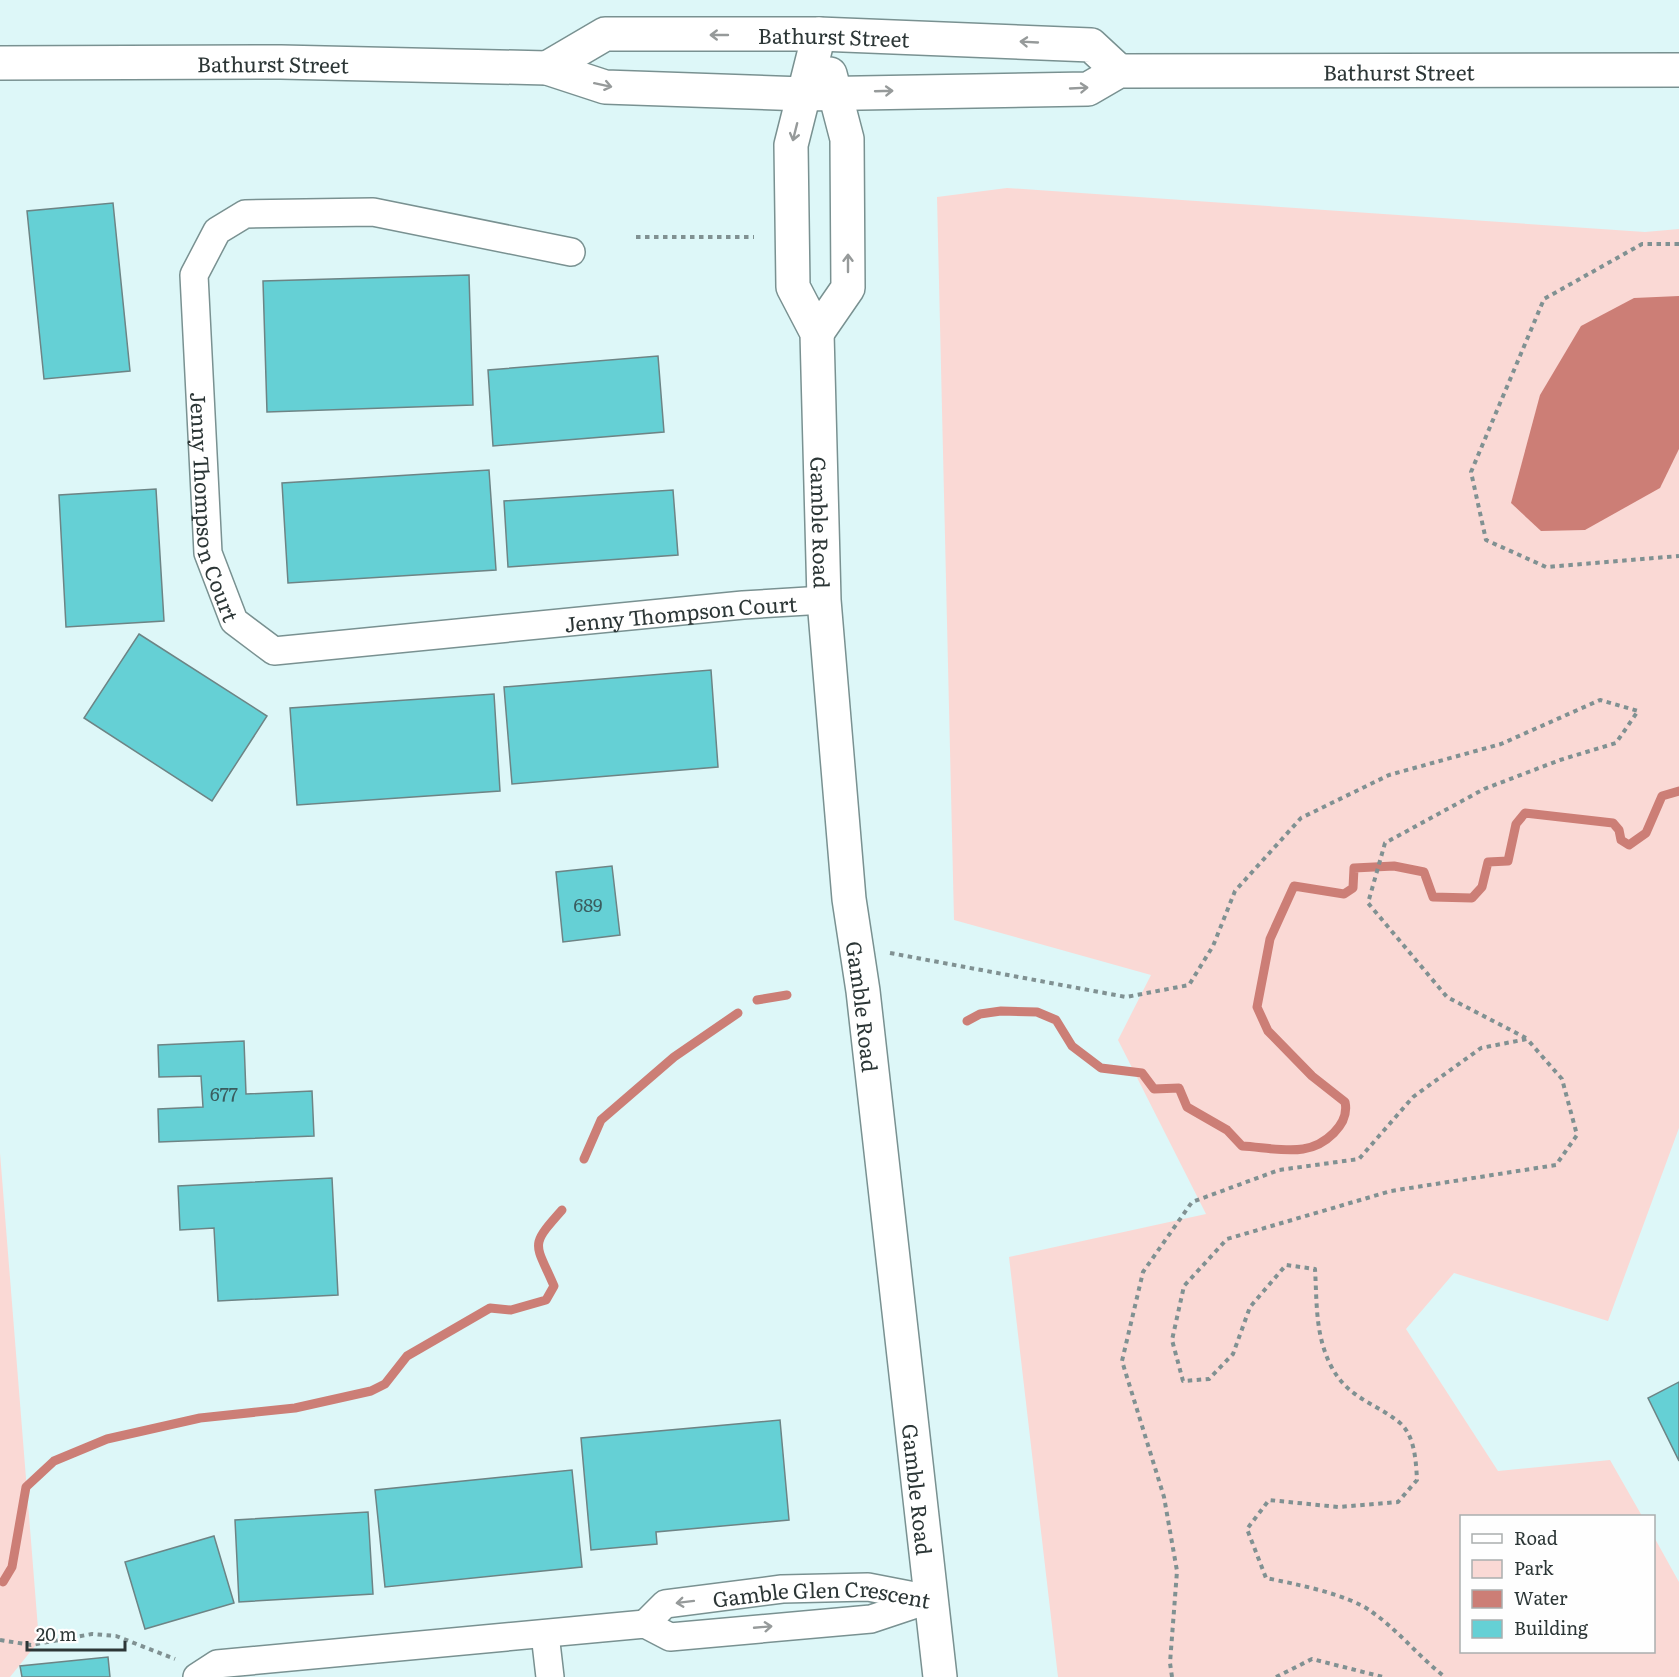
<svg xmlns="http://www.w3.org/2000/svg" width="1679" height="1677" viewBox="0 0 1679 1677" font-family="Literata,serif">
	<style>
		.green { fill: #fad9d5 }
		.water { fill: #cc7e76 }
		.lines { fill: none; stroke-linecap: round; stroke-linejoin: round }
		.stream { stroke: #cc7e76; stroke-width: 9 }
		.building { fill: #65d0d5; stroke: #6d8485; stroke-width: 1.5 }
		.street-casing { stroke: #799191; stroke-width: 30 }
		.secondary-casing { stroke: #799191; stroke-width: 36 }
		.path { stroke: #809192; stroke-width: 4; stroke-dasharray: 4.5 4.5; stroke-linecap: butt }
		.street { stroke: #fff; stroke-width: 27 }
		.secondary { stroke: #fff; stroke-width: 33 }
		.oneway { stroke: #969a9a }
		.labels { text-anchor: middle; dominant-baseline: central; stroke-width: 6; stroke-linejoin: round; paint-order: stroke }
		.number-label { font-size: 18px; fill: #3a5c5e }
		.street-label { font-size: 21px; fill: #2c3636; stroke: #fefefe }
	</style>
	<rect width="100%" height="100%" fill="#ddf7f8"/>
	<path class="green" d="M1007 188 1645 232 1679 229V1128L1608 1321 1454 1273 1406 1329 1498 1471 1610 1460 1642 1516H1462V1652H1654V1537L1679 1582V1677H1058L1009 1257 1206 1214 1118 1040 1151 975 954 920 937 197Z
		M0 1153 39 1641 10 1677H0Z"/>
	<path class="water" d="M1679 296V449L1660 488 1585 530 1541 531 1511 503 1540 395 1581 326 1634 298Z"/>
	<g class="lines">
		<path class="stream" d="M757 1000 787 995
			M967 1021 980 1014 1001 1011 1037 1012 1056 1020 1072 1046 1101 1068 1142 1073 1154 1089 1179 1088 1187 1107 1227 1130 1242 1146C1261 1147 1284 1152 1303 1149 1324 1146 1350 1125 1345 1102L1312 1076 1268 1031 1257 1007 1270 939 1294 886 1344 894 1353 888 1354 868 1394 866 1424 872 1433 897 1472 898 1482 887 1488 862 1508 861 1516 824 1525 813 1613 823 1619 830 1621 840 1629 845 1646 833 1662 796 1679 791
			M584 1159 601 1120 674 1057 738 1013
			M3 1582 12 1567 26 1487 54 1461 107 1439 200 1418 295 1408 371 1391 385 1384 407 1356 490 1308 511 1310 546 1300 554 1286C535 1242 529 1247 562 1210"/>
	</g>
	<path class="building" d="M113 203 130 371 44 379 27 211Z
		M469 275 473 405 267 412 263 281Z
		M658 356 664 432 493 446 488 370Z
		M489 470 496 570 288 583 282 483Z
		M156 489 164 621 66 627 59 495Z
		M673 490 678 555 508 567 504 501Z
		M139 634 267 716 212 801 84 718Z
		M711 670 718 767 512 784 504 687Z
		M494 694 500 791 297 805 290 708Z
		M612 866 620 935 563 942 556 872Z
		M244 1041 246 1094 312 1091 314 1136 159 1142 158 1109 203 1107 201 1076 159 1077 158 1045Z
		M332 1178 338 1295 218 1301 214 1228 180 1230 178 1186Z
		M1679 1382V1461L1648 1398Z
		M780 1420 789 1520 656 1532 657 1544 591 1550 581 1438Z
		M572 1470 582 1567 385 1587 375 1490Z
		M368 1512 373 1594 239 1602 235 1520Z
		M214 1536 234 1603 145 1629 125 1562Z
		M108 1657 110 1677H22L20 1666Z"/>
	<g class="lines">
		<defs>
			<g id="street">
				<path id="s1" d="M571 252 373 212 245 214 217 231 194 275 208 553 234 621 274 651 743 605 824 600"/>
				<path id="s2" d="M645 1624 665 1604 782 1589 868 1587 930 1599"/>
				<path d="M545 1634 550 1677"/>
				<path d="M197 1677 217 1664 645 1624 670 1637 871 1619 931 1599"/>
			</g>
			<g id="secondary">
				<path id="s3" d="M819 34 791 145 793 287 817 333 824 600 849 899 863 991 940 1677"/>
				<path id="s4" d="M0 63 281 62 547 68 605 87 804 94 1088 89 1119 71 1679 70"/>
				<path id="s5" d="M547 68 605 34H819L1091 45 1119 71"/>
				<path d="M817 333 848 288 847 139 830 74"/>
			</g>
		</defs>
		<use href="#street" class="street-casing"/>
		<use href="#secondary" class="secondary-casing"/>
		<path class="path" d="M636 237H754
			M1679 244H1642L1544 299 1471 472 1486 540 1546 567 1679 556
			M890 953 1126 997 1189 985 1213 946 1235 891 1301 818 1389 775 1501 744 1600 700 1638 711 1616 743 1560 760 1484 789 1385 843 1368 903 1447 997 1526 1038
			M0 1640 31 1645 92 1634 116 1636 175 1659
			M1172 1677 1170 1663 1177 1571 1164 1497 1122 1361 1143 1272 1192 1202 1279 1170 1359 1159 1413 1097 1481 1048 1527 1039 1562 1079 1577 1135 1556 1165 1391 1191 1227 1239 1184 1286 1172 1340 1183 1381 1209 1379 1233 1354 1250 1307 1286 1265 1315 1269C1317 1302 1315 1333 1330 1364 1347 1399 1375 1402 1400 1423 1415 1436 1416 1462 1417 1480L1398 1502 1338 1507 1269 1500 1247 1529 1266 1578C1295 1584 1348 1594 1372 1612 1398 1630 1419 1657 1445 1677
			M1276 1677 1312 1659 1383 1677"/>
		<use href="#street" class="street"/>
		<use href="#secondary" class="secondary"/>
	</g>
	<defs><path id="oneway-shaft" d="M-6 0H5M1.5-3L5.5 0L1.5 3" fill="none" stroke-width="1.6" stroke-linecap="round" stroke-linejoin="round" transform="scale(1.5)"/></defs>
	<g class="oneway">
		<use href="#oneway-shaft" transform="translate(719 35) rotate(-180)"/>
		<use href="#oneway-shaft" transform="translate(1029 42) rotate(-177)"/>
		<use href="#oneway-shaft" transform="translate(603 85) rotate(12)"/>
		<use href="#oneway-shaft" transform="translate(1079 88) rotate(-3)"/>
		<use href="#oneway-shaft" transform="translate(884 91) rotate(-2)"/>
		<use href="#oneway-shaft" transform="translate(795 132) rotate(104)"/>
		<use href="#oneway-shaft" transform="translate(848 263) rotate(-90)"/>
		<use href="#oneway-shaft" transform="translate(685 1602) rotate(173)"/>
		<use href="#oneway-shaft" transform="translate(763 1627) rotate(-5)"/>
	</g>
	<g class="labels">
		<g class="number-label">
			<text x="588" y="904">689</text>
			<text x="224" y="1093">677</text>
		</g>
		<g class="street-label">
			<text stroke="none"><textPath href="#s5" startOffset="296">Bathurst Street</textPath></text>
			<text stroke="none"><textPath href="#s4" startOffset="273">Bathurst Street</textPath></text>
			<text stroke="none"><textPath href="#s4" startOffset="1407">Bathurst Street</textPath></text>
			<text stroke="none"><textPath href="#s1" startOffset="646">Jenny Thompson Court</textPath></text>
			<text stroke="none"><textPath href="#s3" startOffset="498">Gamble Road</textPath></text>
			<text stroke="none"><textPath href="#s1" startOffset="1222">Jenny Thompson Court</textPath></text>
			<text stroke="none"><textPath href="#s3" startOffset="984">Gamble Road</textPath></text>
			<text stroke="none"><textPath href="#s3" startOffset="1470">Gamble Road</textPath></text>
			<text stroke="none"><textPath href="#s2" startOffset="186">Gamble Glen Crescent</textPath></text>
		</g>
	</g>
	<rect x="1460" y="1515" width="195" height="138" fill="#fefefe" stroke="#aaaeae" stroke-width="1.5"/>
	<rect x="1472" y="1534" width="30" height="9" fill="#ffffff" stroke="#aaaeae" stroke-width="1.5"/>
	<text x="1514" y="1545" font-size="18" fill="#2c3636">Road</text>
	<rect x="1472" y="1560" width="30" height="18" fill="#fad9d5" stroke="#aaaeae" stroke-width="1.5"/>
	<text x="1514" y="1575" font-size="18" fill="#2c3636">Park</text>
	<rect x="1472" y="1590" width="30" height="18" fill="#cc7e76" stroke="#aaaeae" stroke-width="1.5"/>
	<text x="1514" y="1605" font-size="18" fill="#2c3636">Water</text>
	<rect x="1472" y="1620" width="30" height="18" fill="#65d0d5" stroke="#aaaeae" stroke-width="1.5"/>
	<text x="1514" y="1635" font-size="18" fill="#2c3636">Building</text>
	<path d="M27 1641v9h98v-9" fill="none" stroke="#2c3636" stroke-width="3"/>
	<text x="36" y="1641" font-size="18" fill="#2c3636" stroke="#fefefe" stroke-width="4.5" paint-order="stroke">20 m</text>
</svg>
